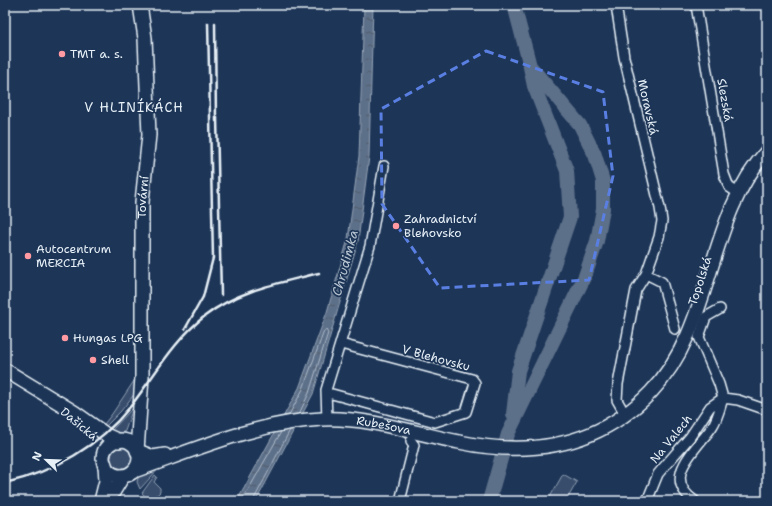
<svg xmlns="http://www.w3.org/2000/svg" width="772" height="506" viewBox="0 0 772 506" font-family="'Shantell Sans',sans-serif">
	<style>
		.green { fill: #374d6c; stroke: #909fb2 }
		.water { fill: url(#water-ripples); stroke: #95a4b5 }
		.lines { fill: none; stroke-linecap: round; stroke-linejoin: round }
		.shore { stroke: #b0bdcc; stroke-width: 1 }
		.river { stroke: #5d7089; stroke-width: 14 }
		.street-casing { stroke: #e8f1f8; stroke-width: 12 }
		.secondary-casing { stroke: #e8f1f8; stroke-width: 16 }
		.street { stroke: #1d3557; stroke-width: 9 }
		.secondary { stroke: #1d3557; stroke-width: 13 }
		.rail { stroke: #e8f1f8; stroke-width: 2.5 }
		.marked { fill: none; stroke: #5a7fe2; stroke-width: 3; stroke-dasharray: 8 5; stroke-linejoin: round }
		.poi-dot { fill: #ff9aa2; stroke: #1d3557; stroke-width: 1.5 }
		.labels { text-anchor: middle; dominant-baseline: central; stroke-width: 3.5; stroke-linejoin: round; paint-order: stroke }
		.poi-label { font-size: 12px; fill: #e8f1f8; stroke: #1d3557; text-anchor: start }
		.street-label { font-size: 12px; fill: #e8f1f8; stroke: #1d3557 }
		.neighbourhood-label { font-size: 13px; letter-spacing: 1px; fill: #e8f1f8; stroke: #1d3557 }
		.water-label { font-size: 13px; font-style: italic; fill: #b7c4d1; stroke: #1d3557 }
	</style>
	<defs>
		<pattern id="water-ripples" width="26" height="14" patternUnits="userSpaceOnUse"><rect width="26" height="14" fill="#5d7089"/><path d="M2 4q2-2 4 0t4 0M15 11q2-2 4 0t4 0" fill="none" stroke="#505a66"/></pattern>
	</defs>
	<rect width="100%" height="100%" fill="#1d3557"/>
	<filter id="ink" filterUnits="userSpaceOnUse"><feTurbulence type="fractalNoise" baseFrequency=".025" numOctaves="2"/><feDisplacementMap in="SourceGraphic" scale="8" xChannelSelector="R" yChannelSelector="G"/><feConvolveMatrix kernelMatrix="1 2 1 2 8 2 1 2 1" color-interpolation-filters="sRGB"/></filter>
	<g filter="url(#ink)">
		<path class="green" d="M136 378V392L121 411 103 429 101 428 112 414Z
			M133 408 125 431 119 434 110 432Z
			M111 458a11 11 0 1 1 22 0a11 11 0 1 1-22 0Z
			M160 467 140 489 137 482 139 474Z
			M563 474 577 482 566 501H558L550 497Z
			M155 475 157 477 154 482 160 488V492L157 495 146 497 142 493Z"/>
		<path class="water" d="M364 5H373L369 157 358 241 313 394 256 501H237L299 388 327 312 348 239 359 156Z"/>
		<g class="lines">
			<path class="shore" d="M289 415 303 389 324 331 326 330 328 333 309 393 299 414
				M242 501 281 432
				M253 501 290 430"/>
			<path class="river" d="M513 414 518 371 570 217 567 171 534 86 530 67
				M489 501 508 434 585 276 597 241 603 209V181L595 155 580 125 530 66 514 5"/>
			<defs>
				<path id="street" d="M616 5 624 57 660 208 662 221 659 237 646 274 636 290 618 384 617 400 625 414
					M696 5 724 174 729 187 738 193
					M646 274 662 282 675 329
					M332 394 435 422 466 412 475 383 472 379 341 344
					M327 419 326 390 370 246 384 166
					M400 501 414 445 411 441
					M647 501 658 474 663 468 690 437 710 407 723 398 719 384 699 337 706 317 720 309
					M695 501C660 478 696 450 712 427 718 418 720 408 723 398L738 400 767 410"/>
				<g id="secondary">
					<path d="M5 370 74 412 108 436 119 441"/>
					<circle cx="121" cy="458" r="18"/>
					<path id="s1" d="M137 451 142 377V202L149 135 145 38 140 5"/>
					<path d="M138 451 153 457 165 455"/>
					<path id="s2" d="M134 471C194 450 258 422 322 419 369 417 413 433 459 442 531 457 598 447 651 392 715 325 705 220 767 151"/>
					<path d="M101 501 106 481 105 464"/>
					<path d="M108 501 123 476"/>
				</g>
			</defs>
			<use href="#street" class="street-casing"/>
			<use href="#secondary" class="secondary-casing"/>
			<use href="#street" class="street"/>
			<use href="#secondary" class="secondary"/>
			<path class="rail" d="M215 23 216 121
				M217 117 221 295
				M185 329 203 297 213 258 208 23
				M5 483C54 472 99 446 130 407 155 375 173 341 205 316 238 290 280 283 319 273"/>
		</g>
	</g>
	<path class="marked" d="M486 51 603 92 613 176 589 280 440 288 382 204 381 109Z"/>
	<g class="poi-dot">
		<circle cx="62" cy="54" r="4"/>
		<circle cx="396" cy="226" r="4"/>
		<circle cx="28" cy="256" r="4"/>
		<circle cx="65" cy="338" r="4"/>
		<circle cx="93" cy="360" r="4"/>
	</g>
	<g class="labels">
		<g class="poi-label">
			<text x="70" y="54">TMT a. s.</text>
			<text x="404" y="219">Zahradnictví<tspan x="404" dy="14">Blehovsko</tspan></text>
			<text x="36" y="249">Autocentrum<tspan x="36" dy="14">MERCIA</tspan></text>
			<text x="73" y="338">Hungas LPG</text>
			<text x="101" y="360">Shell</text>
		</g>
		<g class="street-label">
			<text transform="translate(725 100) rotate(80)">Slezská</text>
			<text transform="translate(648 107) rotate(77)">Moravská</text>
			<text stroke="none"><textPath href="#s1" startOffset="254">Tovární</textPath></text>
			<text transform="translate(700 281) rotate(-72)">Topolská</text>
			<text transform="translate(436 358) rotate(15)">V Blehovsku</text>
			<text transform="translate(79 424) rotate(40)">Dašická</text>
			<text stroke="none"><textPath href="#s2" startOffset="258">Rubešova</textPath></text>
			<text transform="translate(671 439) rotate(-51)">Na Valech</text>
		</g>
		<g class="neighbourhood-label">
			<text x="134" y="107">V HLINÍKÁCH</text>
		</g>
		<g class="water-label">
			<text transform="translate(345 263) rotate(-75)">Chrudimka</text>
		</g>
	</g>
	<rect width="772" height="506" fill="none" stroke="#1d3557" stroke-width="20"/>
	<rect x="10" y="10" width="752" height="486" fill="none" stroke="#e8f1f8" stroke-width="1.5" filter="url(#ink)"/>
	<g transform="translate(46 460) rotate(293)" stroke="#1d3557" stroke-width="3" paint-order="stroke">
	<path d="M0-3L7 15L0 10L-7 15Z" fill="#e8f1f8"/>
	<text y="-6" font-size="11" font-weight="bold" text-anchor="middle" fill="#e8f1f8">N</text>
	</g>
</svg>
